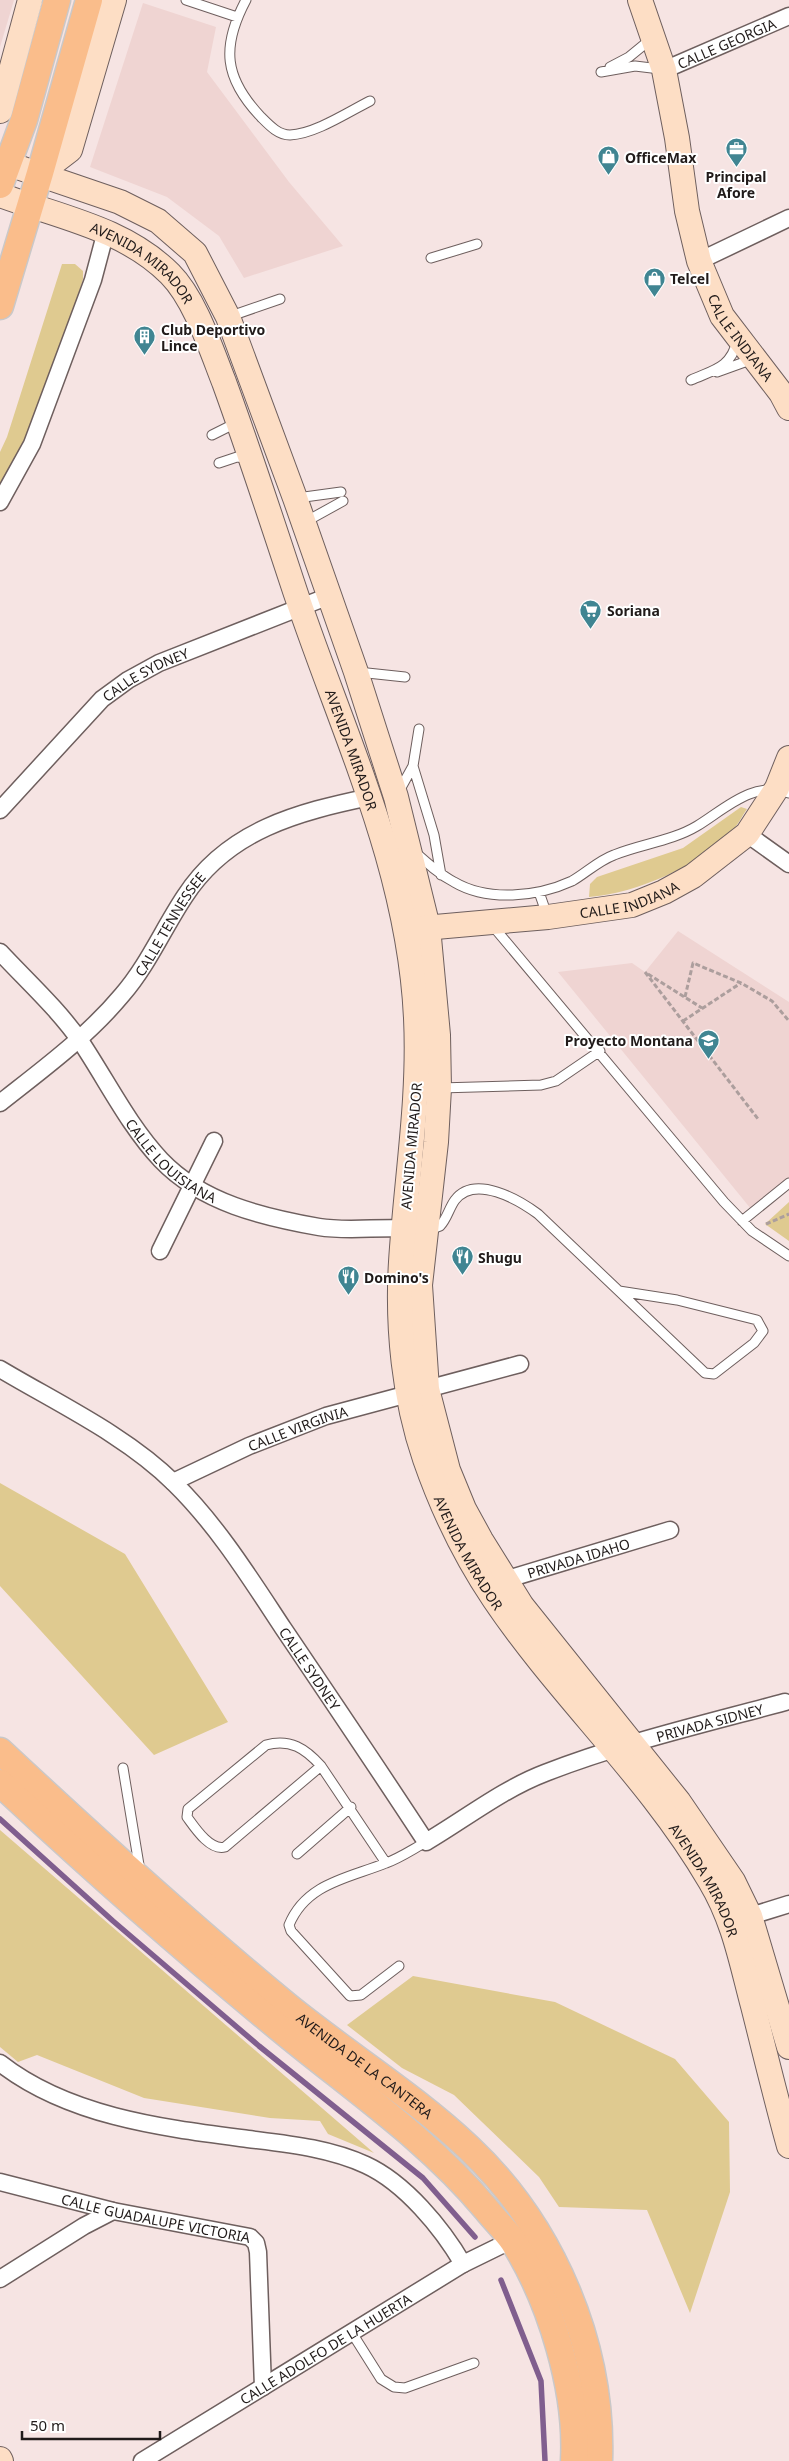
<svg xmlns="http://www.w3.org/2000/svg" width="789" height="2461" viewBox="0 0 789 2461" font-family="'Noto Sans',sans-serif">
	<style>
		.built { fill: #efd4d2 }
		.green { fill: #dfca90 }
		.lines { fill: none; stroke-linecap: round; stroke-linejoin: round }
		.stream { stroke: #805e8e; stroke-width: 5.5 }
		.lane-casing { stroke: #6e5f5e; stroke-width: 11 }
		.street-casing { stroke: #6e5f5e; stroke-width: 19 }
		.secondary-casing { stroke: #6e5f5e; stroke-width: 26 }
		.primary-casing { stroke: #cac8c8; stroke-width: 29 }
		.path { stroke: #ac9e9d; stroke-width: 3; stroke-dasharray: 5 2.5; stroke-linecap: butt }
		.lane { stroke: #fff; stroke-width: 9 }
		.street { stroke: #fff; stroke-width: 16 }
		.secondary { stroke: #fddec5; stroke-width: 24 }
		.primary { stroke: #fabd8b; stroke-width: 26 }
		.labels { text-anchor: middle; dominant-baseline: central; stroke-width: 4; stroke-linejoin: round; paint-order: stroke }
		.street-label { font-size: 14px; fill: #211b1a; stroke: #fff }
		.poi-label { font-size: 14px; font-weight: bold; fill: #211b1a; stroke: #fff; text-anchor: start }
	</style>
	<rect width="100%" height="100%" fill="#f6e4e3"/>
	<path class="built" d="M0 0H14L0 47Z
		M143 3 216 27 207 72 289 182 343 246 244 278 219 236 167 197 90 167Z
		M678 931 789 1002V1178L751 1209 558 972 632 963 645 972Z"/>
	<path class="green" d="M62 264H75L83 271V279L44 407 0 489V452L7 437Z
		M741 807 747 809C742 816 738 825 732 831 698 866 638 893 589 897L590 884 597 877 683 848Z
		M789 1202V1241L765 1224Z
		M0 1483 125 1554 228 1722 154 1755 0 1586Z
		M0 1830 374 2153 328 2134 320 2121 270 2118 144 2098 37 2055 18 2062 0 2047Z
		M413 1976 555 2002 675 2059 729 2122 730 2192 690 2313 647 2210 559 2207 539 2177 454 2095 402 2068 347 2025Z"/>
	<g class="lines">
		<path class="stream" d="M0 1819 113 1921 259 2046 423 2178 475 2237
			M501 2280 541 2381 545 2461"/>
		<defs>
			<path id="lane" d="M186 0 237 17
				M246 0C221 47 224 78 261 117 269 125 278 135 290 135 315 134 348 112 370 101
				M610 67 629 57 651 39
				M601 72 635 66 660 69
				M431 258 477 244
				M228 317 280 299
				M717 372 753 359
				M691 380C713 370 731 368 737 341
				M212 435 238 422
				M219 463 237 457 248 458
				M297 498 341 492
				M305 522 343 501
				M358 672 405 677
				M413 766 434 835 441 875
				M398 793 413 766 419 729
				M415 852C427 863 439 874 454 882 488 902 537 897 572 881 586 873 598 861 614 855 641 844 672 841 697 826 725 809 753 780 789 793
				M539 892 547 915
				M492 925 724 1202 752 1231 789 1256
				M440 1088 541 1085 556 1081 600 1051
				M742 1221 789 1183
				M429 1230 440 1226C447 1219 449 1208 455 1200 475 1174 519 1200 538 1214L705 1373 714 1374 754 1343 763 1331 757 1320 677 1300 619 1291
				M321 1766 225 1847C210 1851 195 1828 187 1817L188 1809 266 1745C290 1738 306 1749 321 1766L386 1863
				M123 1768 140 1871
				M297 1854 351 1807
				M399 1966 361 1995 350 1996 291 1931 289 1925C306 1883 349 1878 386 1863 400 1858 413 1849 426 1842
				M352 2333 381 2379 394 2387 405 2388 474 2363"/>
			<g id="street">
				<path id="s1" d="M664 70 789 16"/>
				<path d="M699 261 789 218"/>
				<path d="M0 502 32 444 93 280 106 231"/>
				<path id="s2" d="M0 810 102 699 128 680 159 663 329 596"/>
				<path d="M747 834 789 864"/>
				<path id="s3" d="M0 952C27 981 58 1009 81 1042 107 1081 129 1126 161 1160 202 1203 263 1217 319 1227 349 1232 382 1226 413 1229"/>
				<path id="s4" d="M0 1103C43 1069 87 1037 122 995 148 965 163 929 185 896 228 830 298 812 370 797"/>
				<path d="M160 1251 214 1141"/>
				<path id="s5" d="M0 1369C57 1403 127 1436 174 1483 217 1525 250 1578 283 1628 331 1699 379 1770 426 1842 465 1819 503 1789 545 1773 622 1743 704 1724 785 1702"/>
				<path id="s6" d="M173 1482 249 1446 326 1416 520 1364"/>
				<path id="s7" d="M498 1582 670 1530"/>
				<path d="M741 1919 789 1904"/>
				<path d="M0 2063C69 2117 164 2128 248 2139 288 2144 329 2148 366 2165 405 2183 442 2228 463 2264"/>
				<path id="s8" d="M0 2182 113 2211 250 2237 256 2243 258 2252 263 2387"/>
				<path d="M0 2279 84 2226 113 2211"/>
				<path id="s9" d="M142 2461 463 2264 512 2240"/>
			</g>
			<g id="secondary">
				<path id="s10" d="M640 0 664 70 677 138 687 211 699 261 722 316 781 393 789 408"/>
				<path d="M0 111 30 0"/>
				<path d="M0 161 120 202 158 221 195 253 228 317 295 498 356 672 396 797 428 927 438 1035 439 1088 436 1142 420 1285 427 1389 448 1470 464 1509 481 1540 522 1606 679 1802 733 1881 750 1916 789 2047"/>
				<path d="M40 173 70 150 114 0"/>
				<path id="s11" d="M0 195C59 217 124 228 170 274 195 299 211 349 224 382 248 448 270 515 292 582 339 726 409 864 416 1018 420 1100 406 1180 401 1262 397 1327 404 1398 425 1459 442 1508 465 1556 494 1599 560 1697 650 1778 710 1881 734 1921 741 1961 753 2006 765 2053 776 2099 789 2146"/>
				<path id="s12" d="M413 929 548 917 632 905 664 892 693 876 747 834 777 788 789 758"/>
				<path d="M0 2459 1 2461"/>
			</g>
			<g id="primary">
				<path d="M0 185 24 120 57 0"/>
				<path d="M0 306 40 173 89 0"/>
				<path id="s13" d="M0 1751C93 1838 188 1924 286 2005 346 2054 413 2095 469 2148 553 2227 603 2346 599 2461"/>
				<path d="M0 1783C90 1867 183 1949 278 2027 349 2086 427 2138 486 2209 495 2220 505 2230 513 2241 551 2301 578 2391 574 2461"/>
			</g>
		</defs>
		<use href="#lane" class="lane-casing"/>
		<use href="#street" class="street-casing"/>
		<use href="#secondary" class="secondary-casing"/>
		<use href="#primary" class="primary-casing"/>
		<path class="path" d="M645 972 758 1119
			M648 974 702 1008
			M685 997 693 963 741 983 772 1001 789 1021
			M683 1021 741 983
			M766 1224 789 1214"/>
		<use href="#lane" class="lane"/>
		<use href="#street" class="street"/>
		<use href="#secondary" class="secondary"/>
		<use href="#primary" class="primary"/>
	</g>
	<defs>
		<symbol id="office-pin" viewBox="-11 -11 22 30"><path d="M0 17L-7.5 6A9.5 9.5 0 1 1 7.5 6Z" fill="#408592" stroke="#fff"/><path d="M-6-3h4V-5.5h4V-3h4V5H-6ZM-1-4.5V-3h2v-1.5ZM-6 0V1H6V0Z" fill="#fff"/></symbol>
		<symbol id="shop-pin" viewBox="-11 -11 22 30"><path d="M0 17L-7.5 6A9.5 9.5 0 1 1 7.5 6Z" fill="#408592" stroke="#fff"/><path d="M-5-2.5h2.3a2.7 3.5 0 0 1 5.4 0H5L5.5 6h-11ZM-1.5-2.5h3a1.5 2.3 0 0 0-3 0Z" fill="#fff"/></symbol>
		<symbol id="building-pin" viewBox="-11 -11 22 30"><path d="M0 17L-7.5 6A9.5 9.5 0 1 1 7.5 6Z" fill="#408592" stroke="#fff"/><path d="M-4-6H4V6H1V3H-1V6H-4ZM-2.5-4.3h1.7v1.8h-1.7ZM.8-4.3h1.7v1.8H.8ZM-2.5-1h1.7V.8h-1.7ZM.8-1h1.7V.8H.8Z" fill="#fff"/></symbol>
		<symbol id="supermarket-pin" viewBox="-11 -11 22 30"><path d="M0 17L-7.5 6A9.5 9.5 0 1 1 7.5 6Z" fill="#408592" stroke="#fff"/><path d="M-6-5.5h2.5l.6 2H6L4.5 2H-2.5L-4.4-4H-6ZM-1.5 3.2a1.3 1.3 0 1 0 .1 0ZM3 3.2a1.3 1.3 0 1 0 .1 0Z" fill="#fff"/></symbol>
		<symbol id="school-pin" viewBox="-11 -11 22 30"><path d="M0 17L-7.5 6A9.5 9.5 0 1 1 7.5 6Z" fill="#408592" stroke="#fff"/><path d="M0-5L7-2L0 1L-7-2ZM-4 1L0 2.5L4 1V4Q0 6-4 4Z" fill="#fff"/></symbol>
		<symbol id="restaurant-pin" viewBox="-11 -11 22 30"><path d="M0 17L-7.5 6A9.5 9.5 0 1 1 7.5 6Z" fill="#408592" stroke="#fff"/><path d="M-5-6h1v4h1v-4h1v4h1v-4h1v5L-1.5 .5V6h-2V.5L-5-1ZM5-6V6H3V1.5H1.5Q1.5-4 5-6Z" fill="#fff"/></symbol>
	</defs>
	<g fill-rule="evenodd">
		<use href="#office-pin" x="724" y="136" width="25" height="34"/>
		<use href="#shop-pin" x="596" y="144" width="25" height="34"/>
		<use href="#shop-pin" x="642" y="266" width="25" height="34"/>
		<use href="#building-pin" x="132" y="324" width="25" height="34"/>
		<use href="#supermarket-pin" x="578" y="598" width="25" height="34"/>
		<use href="#school-pin" x="696" y="1028" width="25" height="34"/>
		<use href="#restaurant-pin" x="450" y="1244" width="25" height="34"/>
		<use href="#restaurant-pin" x="336" y="1264" width="25" height="34"/>
	</g>
	<g class="labels">
		<g class="street-label">
			<text stroke="none"><textPath href="#s1" startOffset="68">CALLE GEORGIA</textPath></text>
			<text stroke="none"><textPath href="#s11" startOffset="160">AVENIDA MIRADOR</textPath></text>
			<text stroke="none"><textPath href="#s10" startOffset="356">CALLE INDIANA</textPath></text>
			<text stroke="none"><textPath href="#s2" startOffset="201">CALLE SYDNEY</textPath></text>
			<text stroke="none"><textPath href="#s11" startOffset="700">AVENIDA MIRADOR</textPath></text>
			<text stroke="none"><textPath href="#s12" startOffset="219">CALLE INDIANA</textPath></text>
			<text stroke="none"><textPath href="#s4" startOffset="249">CALLE TENNESSEE</textPath></text>
			<text transform="translate(411 1146) rotate(-85)">AVENIDA MIRADOR</text>
			<text stroke="none"><textPath href="#s3" startOffset="272">CALLE LOUISIANA</textPath></text>
			<text stroke="none"><textPath href="#s6" startOffset="136">CALLE VIRGINIA</textPath></text>
			<text stroke="none"><textPath href="#s11" startOffset="1525">AVENIDA MIRADOR</textPath></text>
			<text stroke="none"><textPath href="#s7" startOffset="84">PRIVADA IDAHO</textPath></text>
			<text stroke="none"><textPath href="#s5" startOffset="439">CALLE SYDNEY</textPath></text>
			<text stroke="none"><textPath href="#s5" startOffset="958">PRIVADA SIDNEY</textPath></text>
			<text stroke="none"><textPath href="#s11" startOffset="1930">AVENIDA MIRADOR</textPath></text>
			<text stroke="none"><textPath href="#s13" startOffset="482">AVENIDA DE LA CANTERA</textPath></text>
			<text stroke="none"><textPath href="#s8" startOffset="160">CALLE GUADALUPE VICTORIA</textPath></text>
			<text stroke="none"><textPath href="#s9" startOffset="215">CALLE ADOLFO DE LA HUERTA</textPath></text>
		</g>
		<g class="poi-label">
			<text x="625" y="157">OfficeMax</text>
			<text x="736" y="176" text-anchor="middle">Principal<tspan x="736" dy="16">Afore</tspan></text>
			<text x="670" y="278">Telcel</text>
			<text x="161" y="329">Club Deportivo<tspan x="161" dy="16">Lince</tspan></text>
			<text x="607" y="610">Soriana</text>
			<text x="693" y="1040" text-anchor="end">Proyecto Montana</text>
			<text x="478" y="1257">Shugu</text>
			<text x="364" y="1277">Domino's</text>
		</g>
	</g>
	<path d="M22 2431v8h138v-8" fill="none" stroke="#211b1a" stroke-width="2.5"/>
	<text x="30" y="2431" font-size="15" fill="#211b1a" stroke="#ffffff" stroke-width="4" paint-order="stroke">50 m</text>
</svg>
